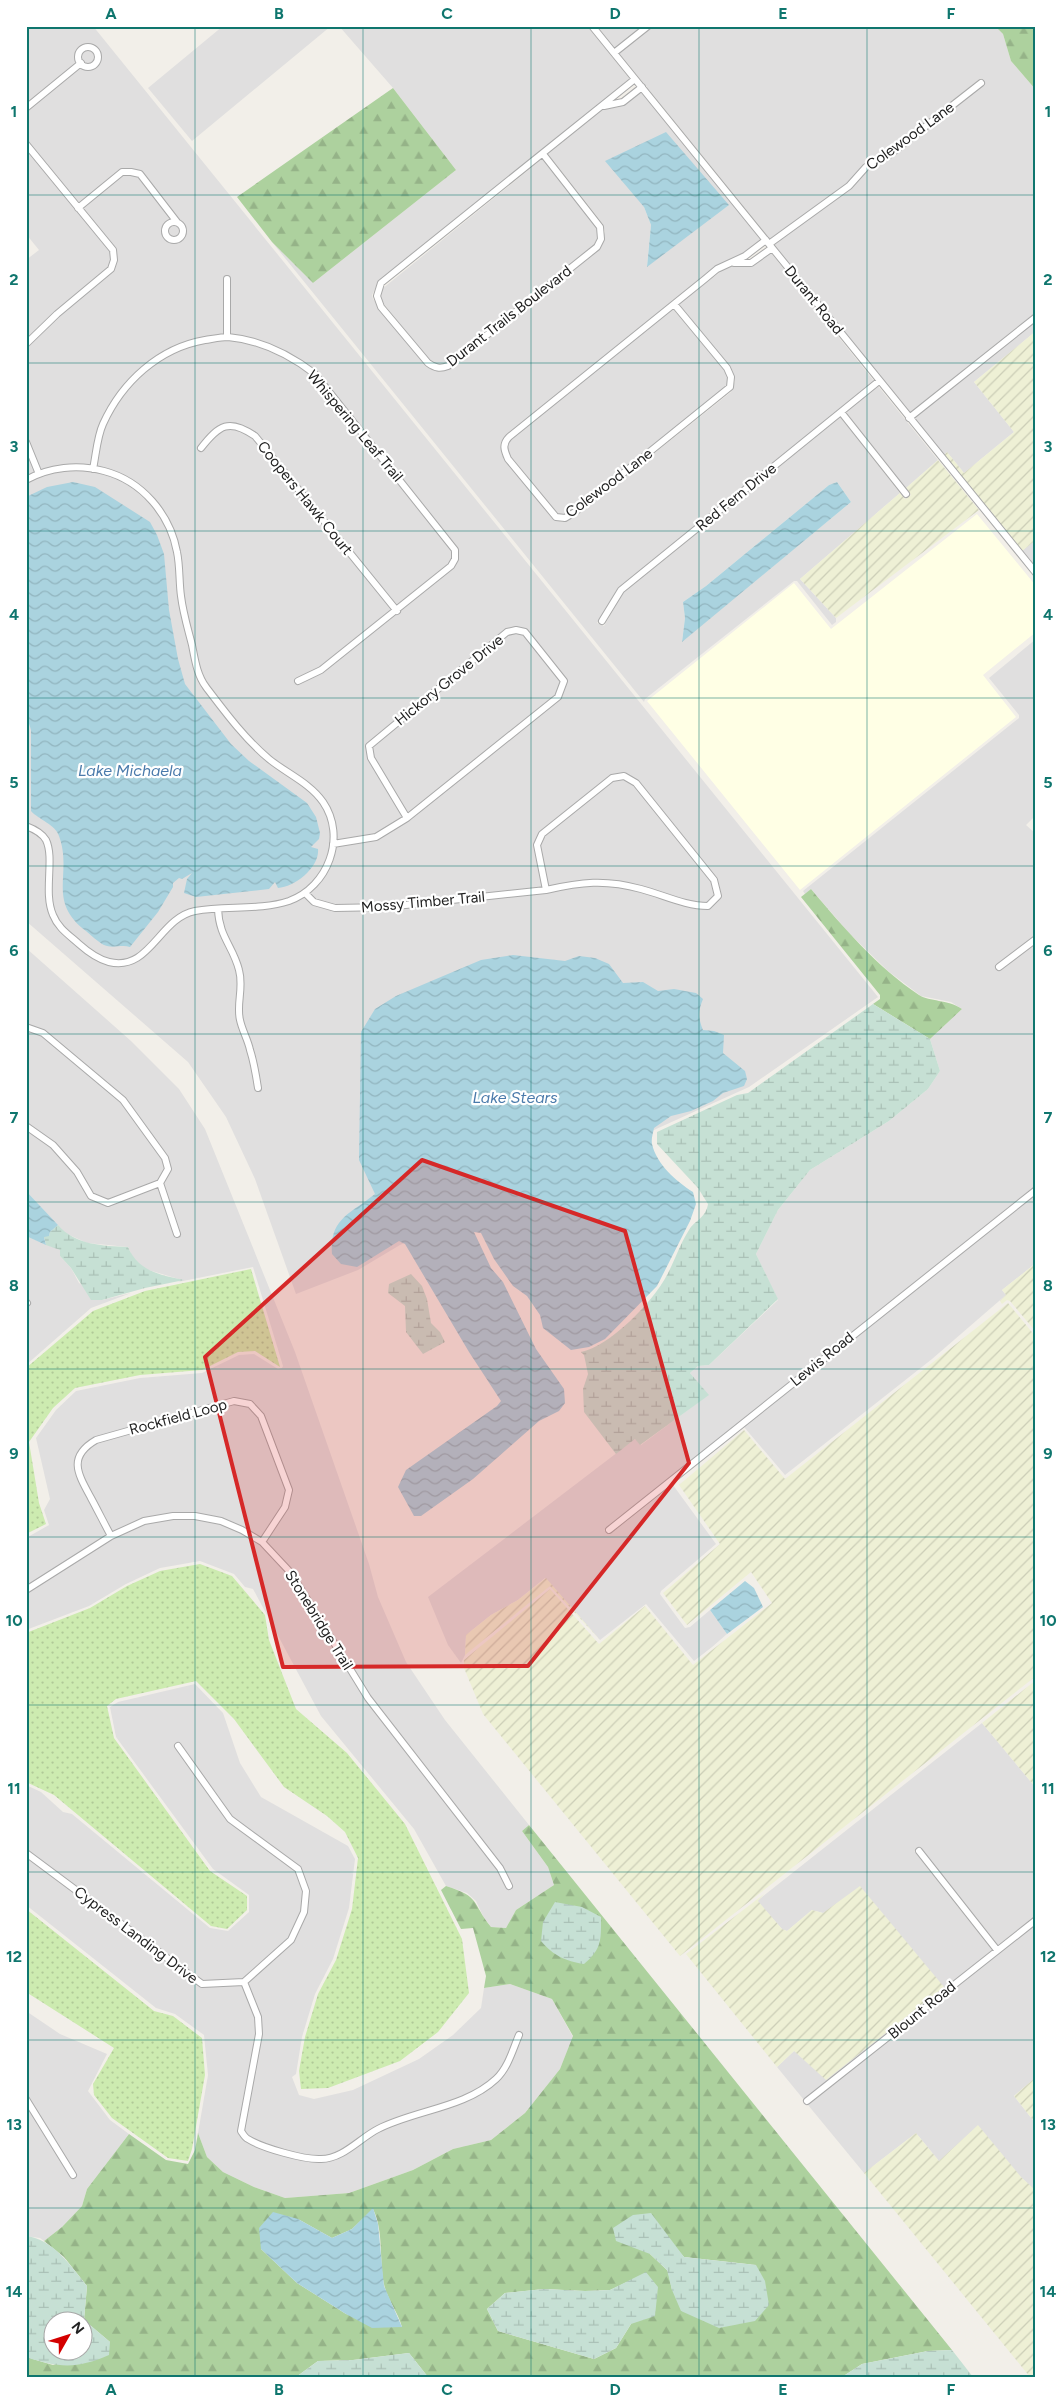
<svg xmlns="http://www.w3.org/2000/svg" width="1062" height="2403" viewBox="0 0 1062 2403" font-family="Figtree,sans-serif">
	<style>
		.residential { fill: #e0dfdf; fill-rule: evenodd }
		.education { fill: #ffffe5 }
		.farmland { fill: url(#farmland-furrows) }
		.grass { fill: url(#grass-dots) }
		.forest { fill: url(#forest-firs); fill-rule: evenodd }
		.wetland { fill: url(#wetland-marsh); fill-rule: evenodd }
		.water { fill: url(#water-waves) }
		.lines { fill: none; stroke-linecap: round; stroke-linejoin: round }
		.minor-casing { stroke: #a9a9a9; stroke-width: 8 }
		.minor { stroke: #fff; stroke-width: 6 }
		.marked { fill: #d62828; fill-opacity: 0.2; stroke: #d62828; stroke-width: 4; stroke-linejoin: round }
		.grid { fill: none; stroke: #0f766e; stroke-width: 1; stroke-opacity: 0.55 }
		.labels { text-anchor: middle; dominant-baseline: central; stroke-width: 4.5; stroke-linejoin: round; paint-order: stroke }
		.street-label { font-size: 15px; fill: #222; stroke: #fff }
		.water-label { font-size: 16px; font-style: italic; fill: #4a7aab; stroke: #fff }
		.neatline { fill: none; stroke: #0f766e; stroke-width: 2 }
		.grid-label { font-size: 16px; text-anchor: middle; font-weight: bold; fill: #0f766e }
	</style>
	<defs>
		<pattern id="farmland-furrows" width="10" height="10" patternUnits="userSpaceOnUse" patternTransform="scale(1.25)"><rect width="10" height="10" fill="#eef0d5"/><path d="M-1 1l2-2M0 10L10 0M9 11l2-2" fill="none" stroke="#ccceb7"/></pattern>
		<pattern id="grass-dots" width="8" height="8" patternUnits="userSpaceOnUse" patternTransform="scale(1.25)"><rect width="8" height="8" fill="#cdebb0"/><path d="M2 2h.1M6 6h.1" fill="none" stroke="#b0c997" stroke-width="1.8" stroke-linecap="round"/></pattern>
		<pattern id="forest-firs" width="22" height="20" patternUnits="userSpaceOnUse" patternTransform="scale(1.25)"><rect width="22" height="20" fill="#add19e"/><path d="M5 1l3.5 6h-7zM16 11l3.5 6h-7z" fill="#95b388"/></pattern>
		<pattern id="wetland-marsh" width="20" height="14" patternUnits="userSpaceOnUse" patternTransform="scale(1.25)"><rect width="20" height="14" fill="#c6e0d4"/><path d="M1 5h8M5 5V1M11 12h8M15 12V8" fill="none" stroke="#aac0b6"/></pattern>
		<pattern id="water-waves" width="16" height="10" patternUnits="userSpaceOnUse" patternTransform="scale(1.25)"><rect width="16" height="10" fill="#aad3df"/><path d="M0 5q4-4 8 0t8 0" fill="none" stroke="#92b5bf"/></pattern>
	</defs>
	<rect width="100%" height="100%" fill="#f2efe9"/>
	<path class="residential" d="M26 26H93L878 997 749 1087 400 1245 358 1270 296 1294 255 1179 226 1117 188 1062 26 921V260L39 250 26 234Z
		M223 26H331L192 141 148 88Z
		M339 26H587L630 79 379 281 372 295 373 299 426 367 440 372 452 367 600 248 605 232 603 224 548 154 603 109 619 107 641 92 761 240 744 253 715 267 507 434 500 444 502 455 551 517 562 522 577 515 731 392 735 381 732 370 679 304 724 269 734 266H751L771 253 874 381 618 588 597 623 604 626 623 593 840 417 900 493 800 579 836 618V622L832 625 797 581H794L645 699 644 702 272 242 313 283 456 170 393 88ZM729 205 702 223 647 266 651 225 644 207ZM837 482 851 502 682 641 685 618 683 602 706 586 829 485Z
		M597 26H642L615 48Z
		M653 26H995L1003 34 1011 61 1036 90V312L910 413 774 244 851 189 868 169 891 157 985 83 981 78 888 152 864 164 847 184 770 239 619 53Z
		M542 159 597 228V238L594 245 446 363 436 364 430 361 384 304 380 296 382 289Z
		M673 309 724 370 728 378 727 386 573 510 565 514H558L511 457 507 449 508 442Z
		M1036 321V331L974 382 1014 432 964 473 947 452 944 455 914 418Z
		M878 386 938 460 906 488 846 412Z
		M1036 540V568L1022 551Z
		M1036 639V815L1026 825 1036 834V1185L604 1530 609 1535 679 1480 673 1485 716 1544 661 1591 660 1594 685 1628 690 1627 710 1610 727 1634 712 1647 694 1661 646 1604 600 1640 545 1578 518 1600 491 1615 466 1635 465 1655 461 1663 448 1645 428 1597 635 1439 641 1445 708 1395 690 1373 698 1366 709 1365 778 1300 756 1254 778 1210 810 1170 889 1121 928 1089 940 1071 930 1039 962 1009 951 1002 921 996 888 971 849 933 811 889 805 894 803 891 1019 718V715L989 678Z
		M26 948 131 1041 179 1089 205 1129 295 1352 369 1564 378 1597 406 1662 445 1720 529 1825 522 1831 548 1867 554 1885 516 1910 506 1928 491 1927 483 1916 476 1901 467 1893 446 1886 414 1829 321 1716 253 1589 245 1587 234 1574 200 1561 160 1568 126 1584 89 1606 26 1630V1538L49 1525 44 1510 50 1499 36 1438 56 1410 76 1391 140 1378 202 1373 239 1355 254 1354 278 1369 282 1368 283 1366 253 1267 178 1282 182 1280 145 1269 133 1258 128 1247 87 1243 65 1233 26 1191Z
		M1036 1194V1263L1002 1290 1006 1295 932 1359 785 1475 744 1427Z
		M26 1236 60 1250V1256L71 1268 79 1283 102 1300 131 1293 91 1308 26 1365Z
		M195 1684 223 1713 240 1763 261 1797 348 1846 355 1859 349 1908 333 1959 315 1994 302 2037 296 2074 292 2077 299 2095 314 2099 353 2090 419 2059 453 2035 481 2008 484 1988 510 1984 552 1999 573 2037 560 2069 525 2113 491 2140 453 2149 413 2170 349 2193 285 2198 254 2187 223 2172 207 2157 198 2133 208 2075 204 2035 175 2014 156 2008 26 1905V1785L41 1792 63 1812 72 1814 210 1928 228 1931 249 1912V1895L213 1869 116 1737 110 1707 118 1702Z
		M982 1723 1036 1788V1916L998 1945 920 1847 914 1851 992 1950 804 2100 777 2067 794 2051 823 1913 812 1910 787 1931 782 1929 757 1901Z
		M1036 1924V2077L1014 2096 1036 2124V2188L1034 2190 1021 2177 939 2161 916 2133 864 2173 808 2105Z
		M26 2011 60 2034 107 2054 88 2091 110 2120 129 2134 87 2189 82 2206 62 2227 44 2241 40 2238 26 2236Z"/>
	<path class="education" d="M977 514 1036 586V632L983 675 1016 717 800 890 647 701 794 583 831 629Z"/>
	<path class="farmland" d="M1036 331V540L1022 551 944 455 947 452 964 473 1014 432 974 382Z
		M938 460 979 510 836 618 800 579 900 493 905 499 911 495 906 488Z
		M1036 1263V1332L1010 1301 1007 1300 1002 1304 1000 1301 1006 1295 1002 1290Z
		M1008 1303 1036 1337V1676L680 1956 483 1714 464 1668V1660L550 1589 599 1644 645 1606 693 1665 772 1603 751 1572 687 1625 663 1593 720 1544 679 1485 744 1430 785 1479Z
		M546 1578 600 1640 550 1586 465 1655 466 1635 491 1615 518 1600Z
		M1036 1680V1788L982 1723Z
		M860 1886 944 1987 826 2080 794 2051 777 2067 686 1954 764 1894 758 1901 782 1929 787 1931 812 1910 823 1913Z
		M1036 2077V2124L1014 2096Z
		M978 2125 1021 2177 1034 2189 1036 2188V2377H1030L864 2173 916 2133 939 2161Z"/>
	<path class="grass" d="M251 1269 280 1367 255 1351 238 1352 202 1370 140 1375 75 1388 53 1408 29 1442 39 1503 46 1524 26 1534V1368L93 1311 145 1291Z
		M200 1564 232 1576 265 1615 269 1640 296 1709 347 1753 405 1824 462 1939 469 1993 438 2032 400 2061 328 2088 301 2089 299 2071 305 2037 318 1994 336 1960 352 1909 358 1858 345 1832 327 1816 284 1787 234 1719 196 1681 116 1699 107 1706 114 1738 210 1871 247 1896V1910L227 1929 211 1926 54 1795 26 1782V1633L90 1608 127 1586 160 1571Z
		M26 1909 154 2011 173 2016 202 2038 205 2075 192 2149 188 2161 168 2158 112 2118 94 2095 93 2084 114 2048 26 1992Z"/>
	<path class="forest" d="M995 26H1036V90L1011 61 1003 34Z
		M393 88 456 170 313 283 272 242 237 197Z
		M811 889C843 927 877 967 919 995 930 1002 947 999 962 1009L930 1039 873 1004 880 999V995L801 897Z
		M529 1825 952 2350 928 2351 862 2364 842 2377H428L409 2353 353 2360 318 2361 296 2377H26V2357L53 2365 110 2342 84 2320 87 2286 64 2257 44 2241 62 2227 82 2206 87 2189 129 2134 166 2160 188 2164 195 2150 198 2133 207 2157 223 2172 254 2187 285 2198 349 2193 413 2170 453 2149 491 2140 525 2113 560 2069 573 2036 552 1999 510 1984 484 1988 486 1976 473 1928 461 1929 441 1890 446 1886C481 1897 471 1902 491 1927L506 1928 516 1910 554 1885 548 1867 522 1831ZM373 2209C384 2231 379 2260 384 2284 387 2299 398 2312 402 2327L346 2314 297 2283 261 2249 298 2219 332 2238 352 2229ZM668 2239 684 2257 756 2265 672 2290 668 2271 650 2254ZM646 2273 631 2324 616 2348 594 2359 498 2331 487 2309 505 2293 544 2289 585 2291 610 2290Z"/>
	<path class="wetland" d="M873 1004 930 1039 940 1071 928 1089 889 1121 810 1170 778 1210 756 1254 778 1299 709 1365 698 1366 690 1373 709 1395 640 1445 635 1439 616 1454 584 1412 583 1389 588 1374 584 1355 581 1352C609 1347 654 1301 667 1275 675 1260 680 1244 689 1230 694 1221 706 1218 708 1204L698 1188 657 1144V1132L737 1095 748 1093Z
		M58 1225C75 1245 103 1246 128 1247 138 1271 160 1275 184 1280L145 1288 102 1300H91L71 1268 60 1256V1250L46 1245 44 1236H49L50 1232Z
		M411 1274 422 1286 427 1299 431 1323 440 1332 445 1342 423 1354 406 1332 405 1306 388 1293 389 1284Z
		M555 1902 582 1907 601 1917C601 1940 602 1949 584 1964 565 1961 554 1956 541 1941L543 1922Z
		M651 2213 684 2257 756 2265 765 2281 769 2305 755 2321 719 2328 681 2311 672 2290 667 2270 650 2254 616 2241 613 2228 633 2215Z
		M26 2236C53 2239 71 2266 87 2286L84 2320 110 2342 109 2355C77 2369 59 2368 26 2357ZM82 2320V2350H52V2320Z
		M646 2272 658 2287 655 2316 631 2324 616 2348 594 2359 498 2331 487 2309 505 2293 544 2289 585 2291 610 2290Z
		M952 2350 973 2377H842L862 2364 928 2351Z
		M409 2353 428 2377H296L318 2361 353 2360Z"/>
	<path class="water" d="M666 132 729 205 647 267 651 225 644 207 605 161Z
		M73 482 95 487 150 522 157 535 164 554 169 610 178 659 185 684 231 744 249 761 307 803 316 817 320 833 319 839 311 847 318 849C320 867 295 887 278 888L275 882 269 889 196 897 184 893 187 879 192 873 182 879 179 878 173 883V887L158 912 130 947C122 944 113 949 104 945 98 942 91 935 86 931 46 901 73 874 59 836 55 824 39 820 31 811V730L26 714V497L47 487Z
		M837 482 851 502 682 642 685 618 683 602 706 586 829 485Z
		M513 955 565 961 579 956 595 958 609 964 623 983 643 982 658 991 674 989 696 993 703 999C698 1011 698 1018 703 1030L714 1031 724 1035 723 1053 745 1071 747 1079 744 1086 723 1093 713 1101 691 1111 671 1116 654 1128C653 1133 651 1139 652 1144 657 1165 676 1181 693 1192L696 1204 690 1221 657 1286 605 1339 589 1347 571 1350 543 1328 540 1315 527 1296 513 1286 494 1259 481 1233 474 1232 491 1268 503 1282 536 1349 564 1389 565 1403 559 1411 539 1421 473 1479 421 1516H414L398 1487 406 1470 497 1406 501 1401 469 1352 405 1244 399 1241 357 1267 341 1264 332 1254C329 1219 350 1214 375 1194L359 1160 361 1032 375 1009 396 996 481 960Z
		M26 1191 58 1225 50 1232 49 1236 44 1237 46 1245 26 1236Z
		M745 1581 754 1588 763 1607 727 1634 710 1610Z
		M373 2208 378 2224 384 2286 402 2327 372 2328 346 2314 297 2283 261 2249 259 2228 273 2212 298 2219 332 2238 352 2229Z"/>
	<g class="lines">
		<defs>
			<path id="minor" d="M592 26 1036 573
				M78 57a10 10 0 1 1 20 0a10 10 0 1 1-20 0Z
				M614 53 648 26
				M604 106 623 102 642 87
				M26 108 81 63
				M26 144 113 250 114 260 111 269 57 314 26 344
				M543 154 600 227 601 239 597 247 448 366C440 369 435 368 428 363L381 307 377 296 381 283 635 79
				M78 208 122 172H131L140 174 177 222
				M165 231a9 9 0 1 1 18 0a9 9 0 1 1-18 0Z
				M769 244 849 186 866 167 889 155 981 83
				M734 263H751L772 248
				M227 279V337
				M674 304 727 368 731 377 730 387 575 512 565 518 556 517 508 459C504 450 502 444 509 437L705 279 717 269 745 256 766 240
				M841 412 906 494
				M909 418 1036 317
				M26 442 39 474
				M201 448C219 425 229 418 255 436L397 611
				M93 469C96 455 97 437 103 424 122 382 159 348 205 340 212 339 221 337 228 337 261 340 289 354 315 374L455 550V559L451 566 321 670 298 681
				M26 480C49 467 78 464 104 471 142 481 170 514 177 552 180 566 179 582 181 596 183 613 188 629 192 645 195 660 197 675 206 687 225 712 245 739 269 759 286 773 310 783 323 802 347 837 328 887 289 901 259 911 225 905 195 911 159 918 150 972 109 962 97 959 88 952 79 944 69 935 58 928 53 915 43 892 55 859 46 840 42 833 34 829 26 826
				M602 621 621 590 879 381
				M516 630 525 632 564 681 558 697 407 818 371 758 369 746 507 632Z
				M624 776 636 783 714 880 718 896 708 906C685 906 664 895 641 889 605 879 581 882 546 890L537 845 542 834 612 778Z
				M333 844 376 837 407 818
				M305 893 314 902 335 908 387 907 546 890
				M218 909C219 937 233 946 239 970 244 988 236 1004 240 1020 242 1030 248 1040 250 1050 254 1062 256 1075 258 1088
				M999 967 1036 939
				M26 1027 43 1033 123 1100 165 1158 168 1169 160 1183 108 1203 91 1196 77 1172 53 1145 26 1126
				M160 1183 177 1234
				M26 1302 27 1303
				M609 1530 1036 1190
				M111 1536C104 1523 98 1511 91 1498 78 1474 67 1457 96 1440L234 1401 250 1404 261 1416 289 1490 285 1507 262 1542
				M26 1590 111 1536 144 1521 173 1516H195L221 1521 242 1530 262 1542 291 1573 368 1698 500 1868 509 1886
				M919 1851 997 1950
				M26 1853 202 1984 244 1982 291 1940 304 1912 306 1891 298 1869 230 1819 178 1746
				M244 1982 258 2017 259 2034 241 2131C243 2134 245 2138 248 2139 262 2148 305 2160 321 2159 343 2159 360 2138 378 2129 415 2110 465 2108 496 2079 508 2068 513 2049 519 2035
				M26 2099 73 2175
				M807 2101 1036 1920"/>
		</defs>
		<use href="#minor" class="minor-casing"/>
		<use href="#minor" class="minor"/>
	</g>
	<path class="marked" d="M422 1160 625 1231 689 1463 528 1666 283 1667 205 1357Z"/>
	<path class="grid" d="M195 26V2377M363 26V2377M531 26V2377M699 26V2377M867 26V2377M26 195H1036M26 363H1036M26 531H1036M26 698H1036M26 866H1036M26 1034H1036M26 1202H1036M26 1369H1036M26 1537H1036M26 1705H1036M26 1872H1036M26 2040H1036M26 2208H1036"/>
	<g class="labels">
		<g class="street-label">
			<text transform="translate(910 136) rotate(-36)">Colewood Lane</text>
			<text transform="translate(814 300) rotate(51)">Durant Road</text>
			<text transform="translate(509 316) rotate(-38)">Durant Trails Boulevard</text>
			<text transform="translate(355 426) rotate(50)">Whispering Leaf Trail</text>
			<text transform="translate(609 483) rotate(-37)">Colewood Lane</text>
			<text transform="translate(736 497) rotate(-39)">Red Fern Drive</text>
			<text transform="translate(305 498) rotate(51)">Coopers Hawk Court</text>
			<text transform="translate(449 680) rotate(-39)">Hickory Grove Drive</text>
			<text transform="translate(423 902) rotate(-5)">Mossy Timber Trail</text>
			<text transform="translate(822 1359) rotate(-39)">Lewis Road</text>
			<text transform="translate(178 1417) rotate(-15)">Rockfield Loop</text>
			<text transform="translate(319 1620) rotate(58)">Stonebridge Trail</text>
			<text transform="translate(136 1935) rotate(37)">Cypress Landing Drive</text>
			<text transform="translate(922 2010) rotate(-39)">Blount Road</text>
		</g>
		<g class="water-label">
			<text x="130" y="770">Lake Michaela</text>
			<text x="515" y="1097">Lake Stears</text>
		</g>
	</g>
	<rect width="1062" height="2403" fill="none" stroke="#ffffff" stroke-width="55"/>
	<g transform="translate(68 2336) rotate(51)"><circle r="24" fill="#ffffff" stroke="#a7a7a7"/>
	<path d="M0-4L9 19L0 12L-9 19Z" fill="#d40000"/>
	<text y="-8" font-size="14" font-weight="bold" text-anchor="middle" fill="#222222">N</text>
	</g>
	<rect x="28" y="28" width="1006" height="2348" class="neatline"/>
	<g class="grid-label">
		<text x="111" y="19">A</text>
		<text x="279" y="19">B</text>
		<text x="447" y="19">C</text>
		<text x="615" y="19">D</text>
		<text x="783" y="19">E</text>
		<text x="951" y="19">F</text>
		<text x="14" y="117">1</text>
		<text x="1048" y="117">1</text>
		<text x="14" y="285">2</text>
		<text x="1048" y="285">2</text>
		<text x="14" y="452">3</text>
		<text x="1048" y="452">3</text>
		<text x="14" y="620">4</text>
		<text x="1048" y="620">4</text>
		<text x="14" y="788">5</text>
		<text x="1048" y="788">5</text>
		<text x="14" y="956">6</text>
		<text x="1048" y="956">6</text>
		<text x="14" y="1123">7</text>
		<text x="1048" y="1123">7</text>
		<text x="14" y="1291">8</text>
		<text x="1048" y="1291">8</text>
		<text x="14" y="1459">9</text>
		<text x="1048" y="1459">9</text>
		<text x="14" y="1626">10</text>
		<text x="1048" y="1626">10</text>
		<text x="14" y="1794">11</text>
		<text x="1048" y="1794">11</text>
		<text x="14" y="1962">12</text>
		<text x="1048" y="1962">12</text>
		<text x="14" y="2130">13</text>
		<text x="1048" y="2130">13</text>
		<text x="14" y="2297">14</text>
		<text x="1048" y="2297">14</text>
		<text x="111" y="2395">A</text>
		<text x="279" y="2395">B</text>
		<text x="447" y="2395">C</text>
		<text x="615" y="2395">D</text>
		<text x="783" y="2395">E</text>
		<text x="951" y="2395">F</text>
	</g>
</svg>
